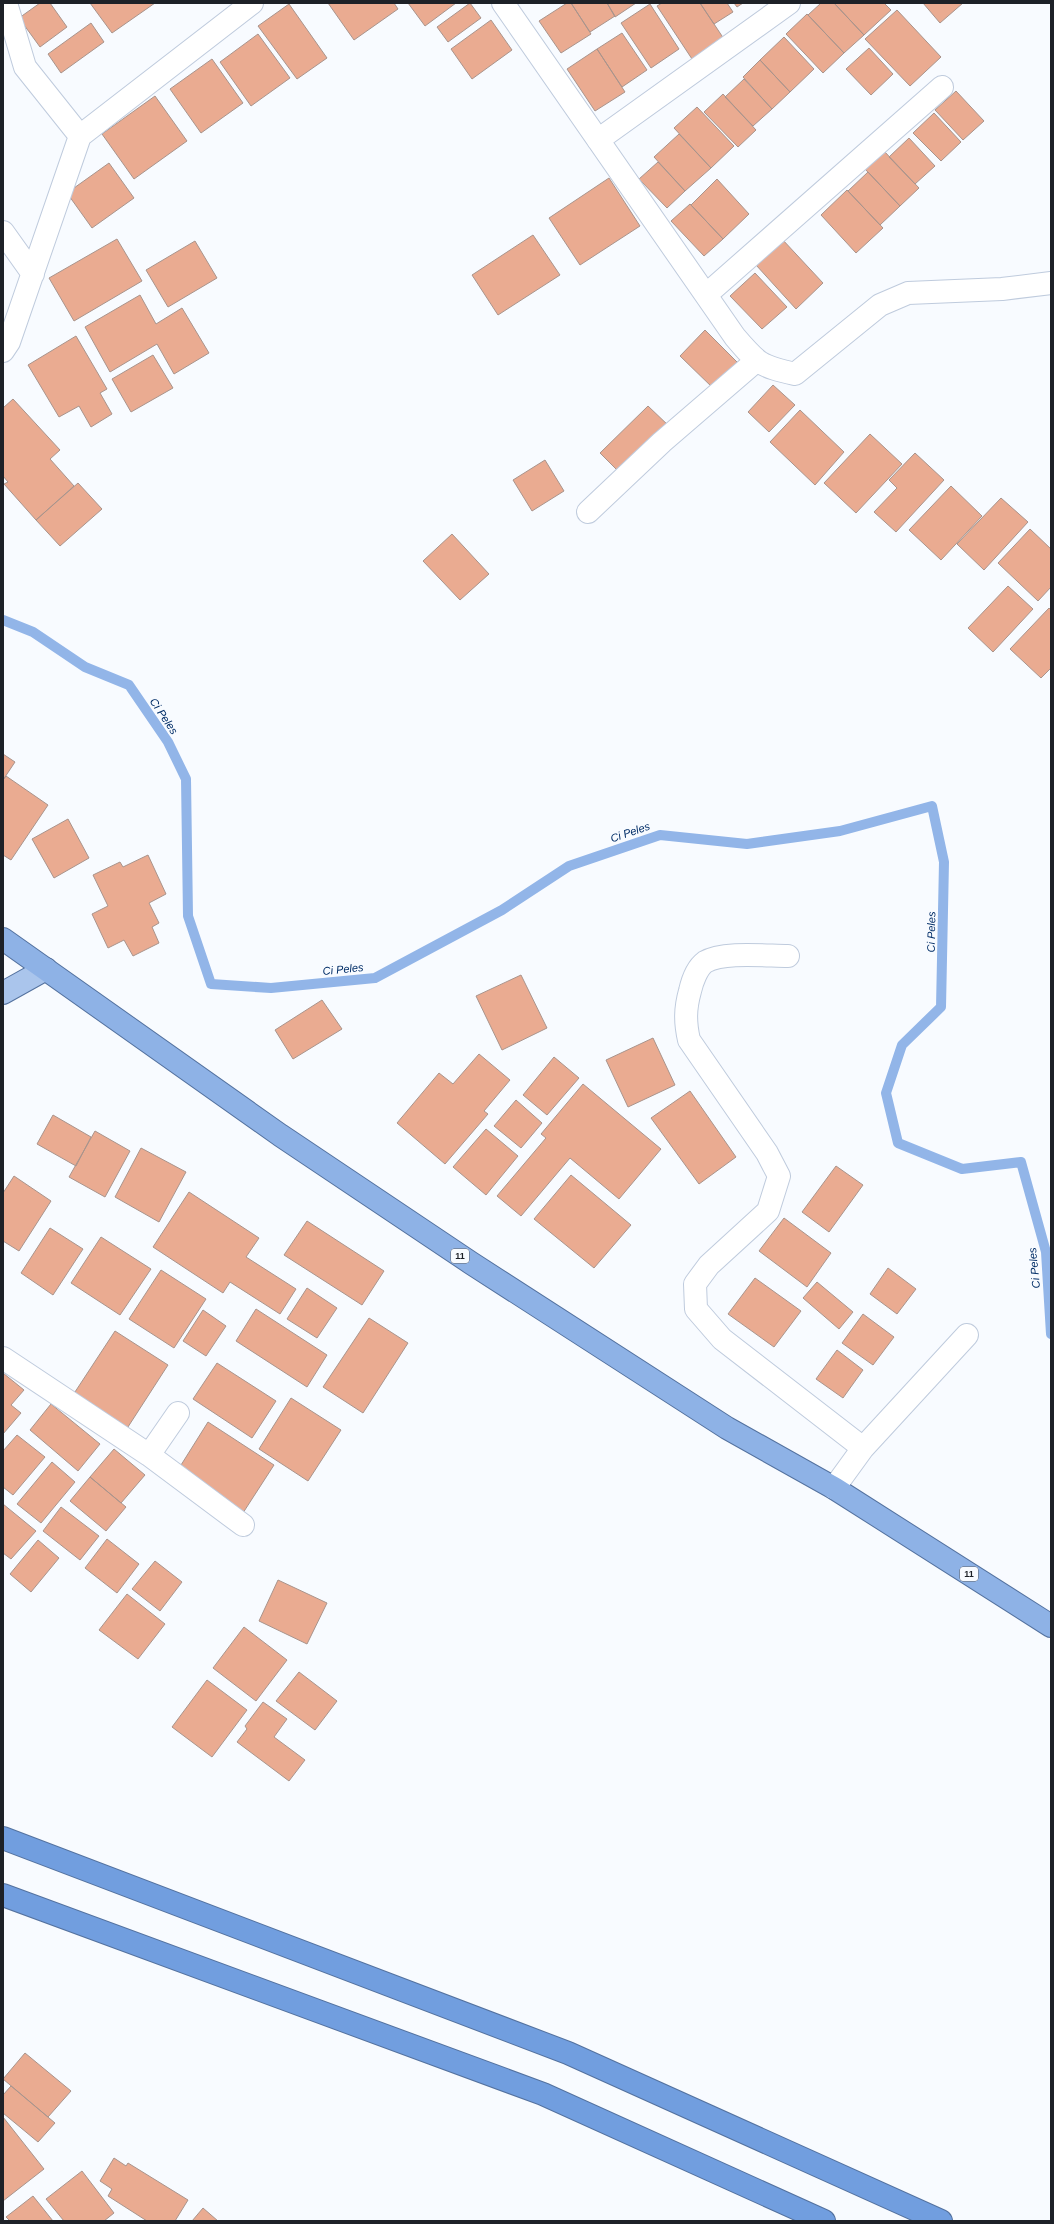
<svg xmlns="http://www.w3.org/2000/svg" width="1054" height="2224" viewBox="0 0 1054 2224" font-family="Arial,sans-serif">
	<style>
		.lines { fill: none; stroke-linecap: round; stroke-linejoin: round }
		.stream { stroke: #92b5e8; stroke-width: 10 }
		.building { fill: #eaab91; stroke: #a9948c }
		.minor-casing { stroke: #bfcbdd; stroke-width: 24 }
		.primary-casing { stroke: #54729f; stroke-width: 24 }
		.trunk-casing { stroke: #54729f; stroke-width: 24 }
		.motorway-casing { stroke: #54729f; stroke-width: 24 }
		.minor { stroke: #fff; stroke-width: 22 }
		.primary { stroke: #aac5ec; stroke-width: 22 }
		.trunk { stroke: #8eb2e6; stroke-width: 22 }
		.motorway { stroke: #719edf; stroke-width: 22 }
		.labels { text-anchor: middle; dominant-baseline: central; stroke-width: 4; stroke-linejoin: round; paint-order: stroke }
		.shield { fill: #f8fbff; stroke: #5f6268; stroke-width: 1 }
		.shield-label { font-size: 9px; font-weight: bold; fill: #1d2127 }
		.water-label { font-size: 11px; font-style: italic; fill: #002d67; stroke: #f8fbff }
	</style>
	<rect width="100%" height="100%" fill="#f8fbff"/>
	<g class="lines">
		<path class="stream" d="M3 620 33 632 85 667 129 685 168 742 186 779 188 916 211 984 271 988 375 978 502 910 569 866 660 835 747 844 840 831 932 806 944 862 941 1007 902 1045 886 1093 898 1143 962 1169 1021 1162 1046 1252 1051 1334"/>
	</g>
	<path class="building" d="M40 3H50L67 27 40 47 19 18Z
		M90 3H155L112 33Z
		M328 3H394L398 9 354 40Z
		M408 3H456L425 26Z
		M470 3 481 18 448 42 437 27Z
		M567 3H571L591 34 561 53 539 21Z
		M571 3H607L615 16 590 32Z
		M607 3H636L615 17Z
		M662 3H700L726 42 694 62 657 6Z
		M700 3H727L733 12 714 24Z
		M734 3H743L737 7Z
		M821 3H834L864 35 844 53 808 15Z
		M834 3H884L891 10 864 35Z
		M923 3H963L940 23Z
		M289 4 327 58 297 79 258 26Z
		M650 4 679 49 651 68 621 23Z
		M897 10 941 57 910 86 865 39Z
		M807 14 844 53 823 73 786 34Z
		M491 20 512 50 472 79 451 49Z
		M91 23 104 42 61 73 48 54Z
		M622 33 647 70 622 87 597 49Z
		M258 34 290 78 251 106 220 62Z
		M784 37 814 69 790 92 760 60Z
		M869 48 893 74 871 95 846 69Z
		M597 49 625 92 595 111 567 69Z
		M212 59 243 103 201 133 170 89Z
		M760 60 790 92 772 109 743 77Z
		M744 79 772 109 753 126 725 97Z
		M956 91 984 121 963 140 935 110Z
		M723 94 756 130 738 147 704 112Z
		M155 96 187 141 134 179 102 134Z
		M697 107 734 146 711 168 674 128Z
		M934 113 961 142 941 161 913 133Z
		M679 134 711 168 685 191 654 157Z
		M909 138 935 166 915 184 889 157Z
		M884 151 919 188 900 206 865 169Z
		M658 162 685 191 667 208 639 179Z
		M109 163 134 198 92 228 67 193Z
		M868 172 900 206 880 225 848 191Z
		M609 178 640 226 580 265 549 218Z
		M717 179 749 214 723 239 691 205Z
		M847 190 883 228 856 253 821 215Z
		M690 204 723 239 704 256 671 221Z
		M533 235 560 275 498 315 472 275Z
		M117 239 142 281 74 321 49 278Z
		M782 239 823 283 796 309 756 265Z
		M195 241 217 278 168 307 146 270Z
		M755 273 787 307 762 329 730 296Z
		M140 295 156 324 182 308 209 353 174 374 157 344 110 372 85 327Z
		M705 330 739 364 714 389 680 356Z
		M76 336 107 389 100 393 112 414 91 427 79 406 59 417 28 365Z
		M153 355 173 388 131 412 112 379Z
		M773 385 795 405 769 432 748 412Z
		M13 399 60 450 50 459 74 486 36 520 4 484 8 482 3 476V408Z
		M648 406 670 427 622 475 600 453Z
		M800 410 844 452 815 485 770 442Z
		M870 434 902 464 856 513 824 483Z
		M915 453 944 480 896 532 874 512 897 488 889 480Z
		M545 460 564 491 532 511 513 480Z
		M78 483 102 509 60 546 36 520Z
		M951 486 982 516 941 560 909 530Z
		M1001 498 1028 522 984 570 957 544Z
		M1030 529 1051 549V587L1038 601 998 563Z
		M452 534 489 574 460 600 423 561Z
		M1008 586 1033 609 993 652 968 628Z
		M1049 608 1051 610V668L1041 678 1010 649Z
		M3 754 15 762 3 780Z
		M6 776 48 805 11 860 3 855V780Z
		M68 819 89 858 54 878 32 839Z
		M148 855 166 894 149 903 159 923 152 927 159 943 133 956 124 940 108 948 92 914 108 906 93 875 120 862 123 867Z
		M521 975 547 1028 502 1050 476 996Z
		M322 1000 342 1029 293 1059 275 1030Z
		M653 1038 675 1085 628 1107 606 1060Z
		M479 1054 510 1080 484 1111 488 1114 445 1164 397 1123 439 1073 453 1084Z
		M554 1057 579 1078 547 1115 523 1095Z
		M583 1084 661 1149 619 1199 570 1158 521 1216 497 1196 546 1138 541 1134Z
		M690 1091 736 1157 699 1184 651 1118Z
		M516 1100 542 1123 521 1148 494 1126Z
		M53 1115 91 1137 76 1166 37 1144Z
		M486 1129 518 1156 486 1195 453 1167Z
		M95 1131 130 1151 105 1197 69 1177Z
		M141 1148 186 1172 159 1222 115 1197Z
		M836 1166 863 1185 829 1232 802 1212Z
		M571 1175 631 1225 594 1268 534 1219Z
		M14 1176 51 1201 19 1251 3 1241V1193Z
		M189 1192 259 1238 246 1257 296 1289 280 1314 230 1282 223 1293 153 1247Z
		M784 1218 831 1253 807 1287 759 1251Z
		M307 1221 384 1271 362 1305 284 1255Z
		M50 1228 83 1249 53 1295 21 1273Z
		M101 1237 151 1269 120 1315 71 1283Z
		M888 1268 916 1289 897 1314 870 1294Z
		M161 1270 206 1299 174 1348 129 1319Z
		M755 1278 801 1311 774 1347 728 1314Z
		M817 1282 853 1312 839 1329 803 1298Z
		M307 1288 337 1308 317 1338 287 1319Z
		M256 1309 327 1355 307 1387 236 1341Z
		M203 1310 226 1326 206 1356 183 1341Z
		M863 1314 894 1337 873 1365 842 1343Z
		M369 1318 408 1343 363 1413 323 1387Z
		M115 1331 168 1365 126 1430 73 1395Z
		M837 1350 863 1370 843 1398 816 1379Z
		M217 1363 276 1401 252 1438 193 1399Z
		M3 1373 24 1390 11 1405 21 1413 3 1434Z
		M291 1398 341 1430 308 1481 259 1449Z
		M51 1404 100 1444 78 1471 30 1430Z
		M208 1422 274 1465 241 1516 176 1473Z
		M17 1435 45 1457 13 1495 3 1487V1451Z
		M114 1449 145 1475 121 1503 90 1477Z
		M52 1462 75 1482 41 1523 17 1504Z
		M90 1477 126 1507 106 1531 70 1501Z
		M3 1504 36 1531 11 1559 3 1553Z
		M61 1507 99 1536 80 1560 43 1531Z
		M107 1539 139 1564 117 1593 85 1568Z
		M38 1540 59 1558 31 1592 10 1574Z
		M155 1561 182 1582 160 1611 132 1589Z
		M278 1580 327 1603 307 1644 259 1621Z
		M127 1594 165 1624 138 1659 99 1630Z
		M244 1627 287 1660 256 1701 213 1668Z
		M299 1672 337 1701 315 1730 276 1701Z
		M207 1680 247 1710 212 1757 172 1727Z
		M263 1702 287 1719 274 1737 305 1760 289 1781 237 1742 247 1729 245 1726Z
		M25 2053 71 2091 48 2117 3 2079Z
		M11 2086 55 2123 38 2142 3 2113V2095Z
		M3 2117 44 2169 3 2201Z
		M114 2158 126 2166 128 2163 188 2200 175 2221H147L108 2196 112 2189 100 2181Z
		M82 2171 114 2213 104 2221H64L46 2199Z
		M33 2196 53 2221H10L6 2217Z
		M203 2208 218 2221H192Z"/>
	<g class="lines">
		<defs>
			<path id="minor" d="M6 3 25 67 80 136
				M503 3 735 337C758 364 760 366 795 374L880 305 908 293 1002 289 1051 283
				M598 140 789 3
				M3 232 33 274
				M707 294 942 87
				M3 351 9 342 80 136 252 3
				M588 512 662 442 756 361
				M788 956C767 956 723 951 705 962 697 968 692 982 690 991 685 1009 685 1022 689 1040L767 1153 779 1176 768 1211 709 1265 695 1284 696 1309 722 1339 863 1448
				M3 1358 149 1455 243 1525
				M149 1455 178 1413
				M834 1488 863 1448 967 1335"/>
			<path id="primary" d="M3 993 46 969"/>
			<path id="trunk" d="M3 939 280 1135 471 1263 727 1428 834 1488 1051 1626"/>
			<path id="motorway" d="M3 1838 568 2053 941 2221
				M3 1895 543 2094 824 2221"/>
		</defs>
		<use href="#minor" class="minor-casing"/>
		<use href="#primary" class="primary-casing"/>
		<use href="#trunk" class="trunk-casing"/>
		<use href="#motorway" class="motorway-casing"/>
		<use href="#minor" class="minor"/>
		<use href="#primary" class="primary"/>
		<use href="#trunk" class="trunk"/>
		<use href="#motorway" class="motorway"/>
	</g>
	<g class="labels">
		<g class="shield">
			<rect x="451" y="1249" width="18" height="14" rx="3"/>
			<rect x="960" y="1567" width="18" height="14" rx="3"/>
		</g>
		<g class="shield-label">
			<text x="460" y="1256">11</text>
			<text x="969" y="1574">11</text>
		</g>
		<g class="water-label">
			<text transform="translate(164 716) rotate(56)">Ci Peles</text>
			<text transform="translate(630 832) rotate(-19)">Ci Peles</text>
			<text transform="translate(931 932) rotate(-89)">Ci Peles</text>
			<text transform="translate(343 969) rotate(-6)">Ci Peles</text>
			<text transform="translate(1034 1268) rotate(-96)">Ci Peles</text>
		</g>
	</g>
	<rect width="1054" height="2224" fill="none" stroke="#1d2127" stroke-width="8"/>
</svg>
